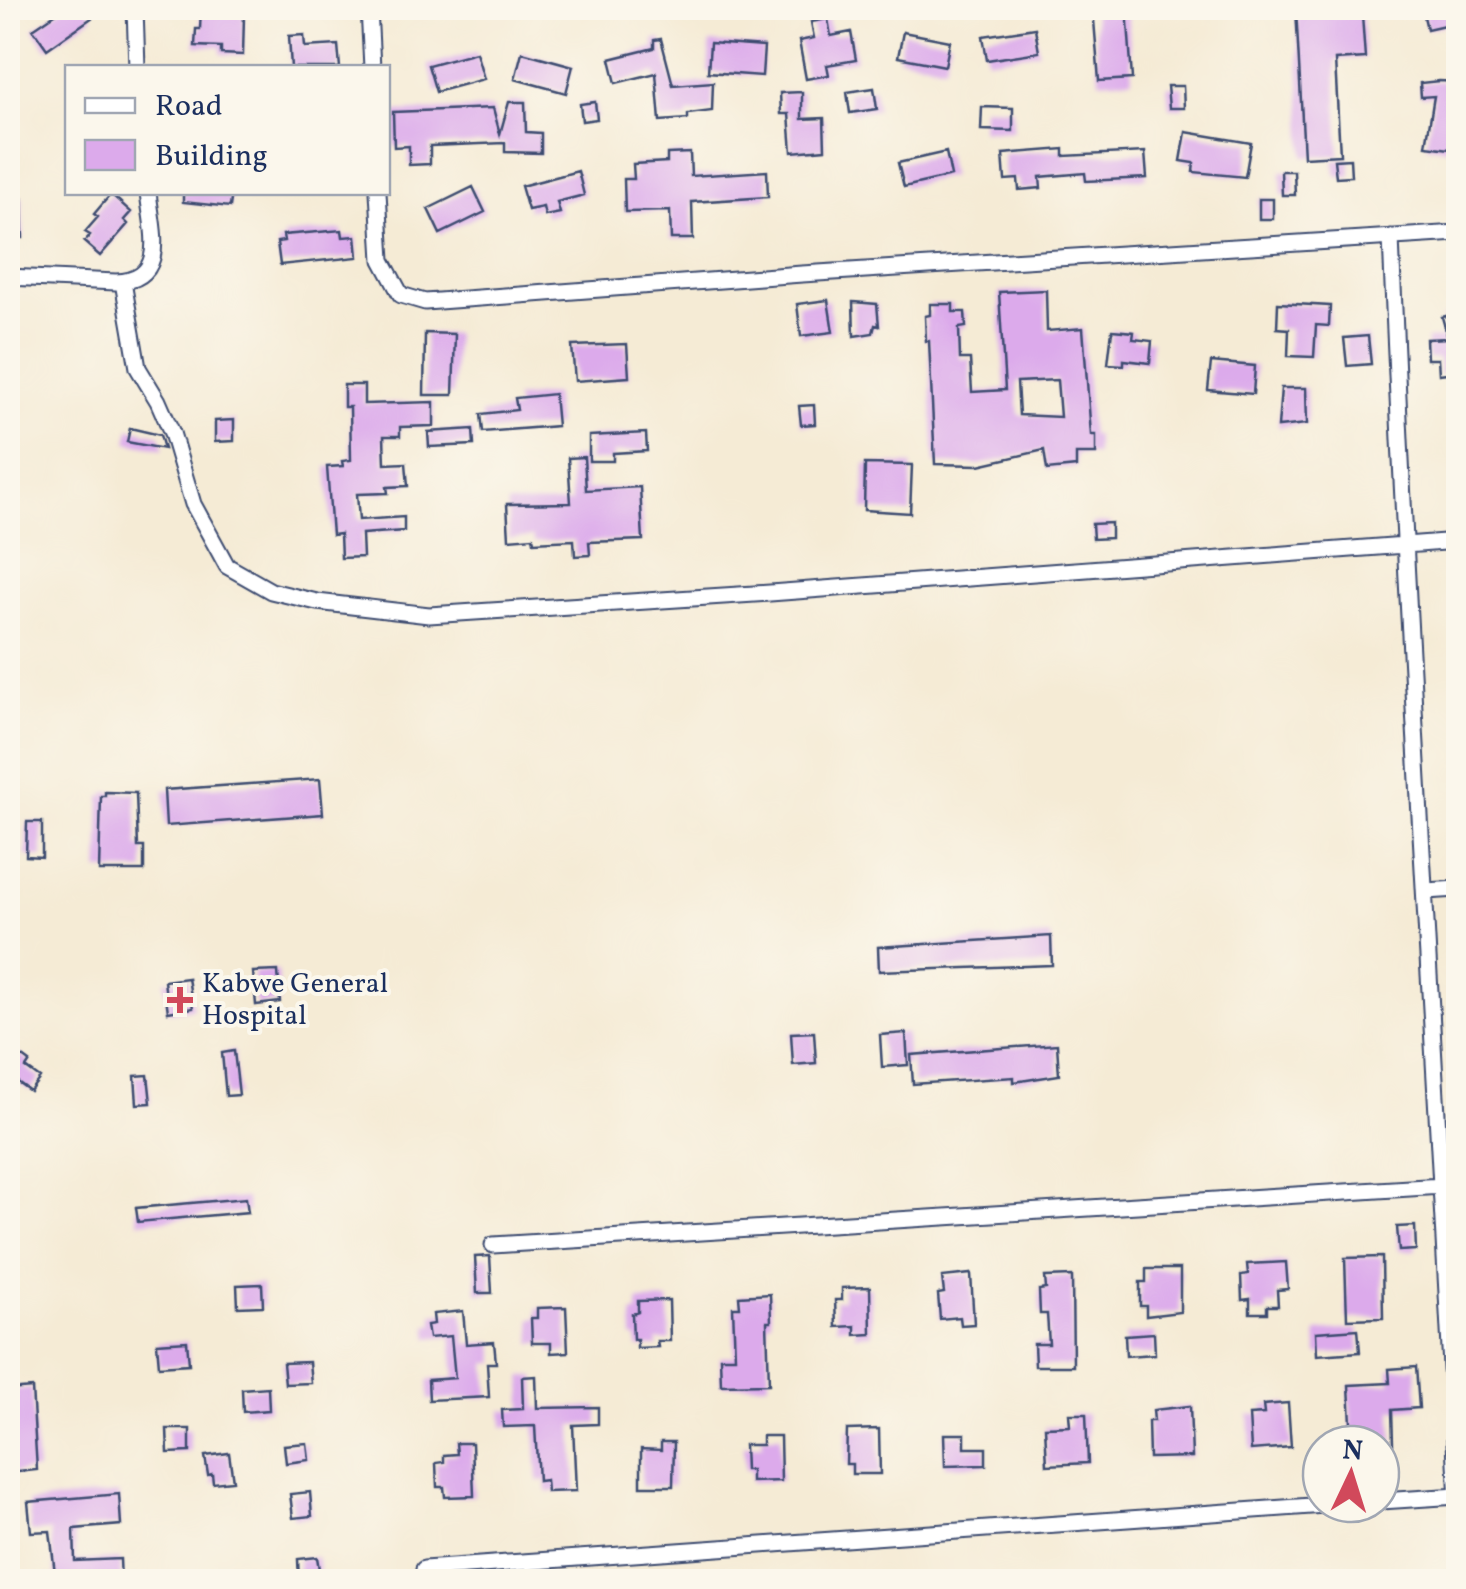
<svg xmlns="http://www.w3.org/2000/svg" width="1466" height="1589" viewBox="0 0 1466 1589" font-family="Vollkorn,serif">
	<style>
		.building { fill: #dcaaeb; fill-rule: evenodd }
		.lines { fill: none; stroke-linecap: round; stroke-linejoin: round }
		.street-casing { stroke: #3c4b70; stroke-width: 19 }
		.street { stroke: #fff; stroke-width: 15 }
		.poi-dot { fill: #d1495b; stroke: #fbf7ec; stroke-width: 4 }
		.labels { text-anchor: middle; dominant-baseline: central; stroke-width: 8; stroke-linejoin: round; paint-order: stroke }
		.poi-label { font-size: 28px; fill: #1b2f5e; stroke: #fbf7ec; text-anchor: start }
	</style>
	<rect width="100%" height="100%" fill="#fbf7ec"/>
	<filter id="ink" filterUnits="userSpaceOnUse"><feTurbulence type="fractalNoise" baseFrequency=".01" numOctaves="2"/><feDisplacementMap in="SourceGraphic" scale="20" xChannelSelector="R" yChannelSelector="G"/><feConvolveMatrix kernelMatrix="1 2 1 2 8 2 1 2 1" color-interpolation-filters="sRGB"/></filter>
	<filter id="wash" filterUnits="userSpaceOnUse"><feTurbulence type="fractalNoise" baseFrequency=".0048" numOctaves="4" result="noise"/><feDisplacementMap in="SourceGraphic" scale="40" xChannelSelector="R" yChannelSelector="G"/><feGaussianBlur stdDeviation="2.25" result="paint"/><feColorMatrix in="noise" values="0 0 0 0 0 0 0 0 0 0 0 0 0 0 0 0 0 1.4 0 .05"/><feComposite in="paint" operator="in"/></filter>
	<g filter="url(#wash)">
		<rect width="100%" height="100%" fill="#f5ebd5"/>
		<g id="blocks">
			<path class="building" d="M64 8H86L93 17 47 49 33 29Z
				M201 8 226 9V15H244L243 55 221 54V47L195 46 196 29H200Z
				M1093 8H1127L1132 79 1099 81Z
				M1296 8H1332L1333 17 1362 15 1365 58 1335 60 1340 155 1304 157Z
				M1422 8H1458V22L1427 29Z
				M828 19 831 36 851 32 856 60 827 65 829 75 806 79 799 41 814 38 811 22Z
				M1035 28 1039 52 987 60 983 36Z
				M903 32 950 41 945 66 898 57Z
				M304 35 305 47 338 45 340 68H291L289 36Z
				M661 39 673 85 713 82 712 111 688 114V119L660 121 656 73 616 83 610 59 654 48V40Z
				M710 43 764 47 762 76 708 72Z
				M476 52 484 79 436 92 428 65Z
				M522 52 573 66 566 93 515 79Z
				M1439 81 1458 82V150L1426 146 1434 96 1421 97 1420 83Z
				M1167 86H1183L1184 108H1169Z
				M874 88 877 109 850 113 847 92Z
				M802 92V119L824 118 825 149 792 152 789 114H781L780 93Z
				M509 102H525L526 132 541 133V153L505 152V143L430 146V164L409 165V146L394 147 393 112 493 108 500 134Z
				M595 102 597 119 582 121 580 104Z
				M982 107 1013 108V131L981 130Z
				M1186 132 1251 143 1245 177 1193 172 1194 163 1181 161Z
				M1064 149V156L1145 152 1147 178 1086 181 1085 173 1040 177 1041 188 1019 190 1018 179 1005 180 1003 154Z
				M946 152 951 176 904 187 898 163Z
				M690 153 691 176 767 171 768 197 692 202 693 239H671L670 211 625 212 624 179H634L633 164 667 162V154Z
				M1350 159 1351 176 1336 177 1334 160Z
				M578 171 584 195 557 202 560 213 545 216 543 207 528 210 521 186Z
				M1281 171H1294L1295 195H1282Z
				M473 187 485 212 440 234 428 209Z
				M183 192H232L230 207 183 202Z
				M111 194 131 212 124 220 128 224 100 256 84 242 90 235 85 232 98 217 94 214Z
				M22 198 23 238H8V199Z
				M1259 199H1273V219H1259Z
				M342 230 343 237 356 236 358 257 280 265 277 242 284 241 283 235Z
				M1046 290 1047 331 1083 328 1091 435H1096V454H1076V467L1047 470 1044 450 979 465 935 464 929 341H926L925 316 930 315V304H953V312H965L966 327 959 328 960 359H970L972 392 1005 390 999 292ZM1057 380 1060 417 1019 415 1017 382Z
				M828 300 833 332 801 336 797 304Z
				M853 302 877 304 879 326 875 325 873 333 854 336Z
				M1278 303 1330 306 1329 326 1316 325 1314 357 1288 356 1289 329 1277 328Z
				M1458 313V360L1454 361 1453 356 1455 372 1439 374 1438 359H1427L1426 339 1448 338 1442 317Z
				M1112 330 1134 332 1133 339 1152 341 1150 363 1124 360V365L1108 364Z
				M425 333 455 334 453 395H424Z
				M1368 336 1371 364 1347 366 1344 338Z
				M627 344 629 377 575 381 572 346Z
				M1211 362 1255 366 1253 394 1208 390Z
				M344 385H364V404L434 402V426L400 427V436H384L385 464 406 463 408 486 387 487 388 493 357 494 359 520 404 517V531L362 534 363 557 341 558 340 534 332 535 327 467 343 466 342 461 351 460 350 407H344Z
				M1281 388H1306L1307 424 1278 427Z
				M554 394 557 426 483 432 481 414 517 410 515 398Z
				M814 405 815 424 801 425 799 406Z
				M234 420V441L215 442V421Z
				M130 428 160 435 164 449 127 442Z
				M473 429 474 445 429 447 428 432Z
				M646 433 647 451 613 453V461H589V436Z
				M584 457 586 490 640 487 643 540 589 542 590 555 575 556 574 540 534 542 533 537 509 539 507 504 571 503 568 458Z
				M865 464 912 465 910 513 864 510Z
				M1111 523V538L1093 539 1092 524Z
				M320 779 323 814 166 826 164 790Z
				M105 792 136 793 138 847H144V871H99L101 796H105Z
				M27 822H42V857L26 856Z
				M1051 936 1052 965 879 971 878 947Z
				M278 971 280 1002 256 1005 253 972Z
				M188 978 193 1008 168 1012 164 981Z
				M814 1032 816 1063 793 1065 791 1033Z
				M906 1033 908 1065 882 1067 880 1035Z
				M1057 1044 1059 1075 1014 1082V1077L913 1084 911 1055Z
				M15 1051 30 1062 26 1068 40 1078 30 1091 8 1075V1062Z
				M234 1051 239 1095 226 1096 222 1053Z
				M148 1075 151 1103 137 1104 135 1076Z
				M246 1198 248 1212 138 1222 136 1208Z
				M1415 1226 1416 1250 1399 1251 1397 1227Z
				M490 1256 492 1293H477L475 1257Z
				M1382 1257 1383 1318 1347 1319 1345 1258Z
				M1286 1262 1288 1289 1277 1290 1278 1306H1267V1313H1250V1299L1242 1300 1241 1275 1248 1274 1247 1264Z
				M1146 1269H1180V1312L1146 1316V1306H1140V1282H1146Z
				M971 1274 974 1324 961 1325 960 1317 940 1319 938 1294 944 1293 942 1277Z
				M1072 1276 1073 1366H1035L1034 1344H1049L1047 1314H1040L1039 1290 1046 1289 1045 1277Z
				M262 1284 263 1306 238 1307 237 1285Z
				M870 1287 871 1334 855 1335V1326L836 1327 835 1300H842V1288Z
				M770 1294 771 1322H767L769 1384 721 1385 720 1357H735L733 1307H740L739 1296Z
				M669 1300 670 1341H657L658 1347 637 1348V1339H633L632 1314 638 1312V1301Z
				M566 1307 568 1352 551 1353V1343H532L531 1318H537V1308Z
				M463 1311 466 1344 494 1342 496 1363H487L489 1397 429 1400 428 1380 455 1378 451 1336 429 1338 427 1325 434 1324 433 1314Z
				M1358 1329 1360 1352 1317 1355 1316 1332Z
				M1154 1333 1155 1354 1126 1356 1125 1335Z
				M187 1341 189 1364 159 1366 157 1343Z
				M309 1362 311 1383 285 1384 283 1363Z
				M1416 1367 1419 1408 1392 1410 1393 1444 1352 1443 1349 1385 1390 1383 1389 1369Z
				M536 1376 537 1408 598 1407V1424L573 1425 576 1491 547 1492 546 1480 538 1481 535 1426 503 1427 502 1410 523 1409 522 1377Z
				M268 1387 269 1410 243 1412 242 1389Z
				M32 1388 37 1470 8 1473V1390Z
				M1288 1403 1291 1447 1251 1450 1249 1415 1264 1414 1263 1405Z
				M1190 1406 1192 1457 1149 1458 1148 1421H1154L1153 1410Z
				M1069 1414H1086L1088 1463 1047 1465 1045 1427 1070 1426Z
				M167 1429H190V1452L168 1453Z
				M879 1429 880 1474H852V1464H846L847 1430Z
				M944 1434H965V1448H986V1465L945 1466Z
				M762 1436H780L781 1481 751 1482V1470H745L744 1445H762Z
				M661 1442H674L673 1486H641V1449L661 1450Z
				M307 1443 309 1460 286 1463 284 1445Z
				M456 1443H472L474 1496 445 1497 444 1487H437L436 1463 444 1462V1455L457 1454Z
				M229 1453 233 1481 213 1483 212 1474 208 1475 205 1456Z
				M310 1492 312 1516 293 1518 290 1494Z
				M119 1494 121 1525 74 1529 75 1561 120 1559 121 1582H56L50 1531 31 1532 28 1502Z
				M317 1557 321 1582H299L298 1559Z"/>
		</g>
	</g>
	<g filter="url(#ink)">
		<use href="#blocks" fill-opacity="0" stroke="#3c4b70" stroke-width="2.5"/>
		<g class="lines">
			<defs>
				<path id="street" d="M135 8 137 68
					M369 8 372 68
					M378 192 382 260 401 295 425 302 802 274 1458 233
					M1391 237C1408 659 1437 1080 1458 1502
					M8 277 116 282C169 280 152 230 148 192
					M123 282 138 368 158 401 172 433 193 504 227 566 271 591 317 602 429 615 770 593 1458 541
					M1426 891 1458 889
					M493 1245 1458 1185
					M1381 1501 1458 1496
					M424 1569 1339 1504"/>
			</defs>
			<use href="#street" class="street-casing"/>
			<use href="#street" class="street"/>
		</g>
	</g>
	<path class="poi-dot" d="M175 985h10v10h10v10h-10v10h-10v-10h-10v-10h10z"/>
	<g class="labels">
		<g class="poi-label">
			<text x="202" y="984">Kabwe General<tspan x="202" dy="32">Hospital</tspan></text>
		</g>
	</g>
	<rect width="1466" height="1589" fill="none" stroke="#fbf7ec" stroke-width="40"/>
	<rect x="65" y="65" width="325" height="130" fill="#fbf7ec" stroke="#a1a7b3" stroke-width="2.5"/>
	<rect x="85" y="98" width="50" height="15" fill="#ffffff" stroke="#a1a7b3" stroke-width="2.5"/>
	<text x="155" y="115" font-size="30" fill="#1b2f5e">Road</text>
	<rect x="85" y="140" width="50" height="30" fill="#dcaaeb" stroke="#a1a7b3" stroke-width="2.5"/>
	<text x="155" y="165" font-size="30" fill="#1b2f5e">Building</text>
	<g transform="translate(1351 1474) rotate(4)"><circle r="48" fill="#fbf7ec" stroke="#a1a7b3" stroke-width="2.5"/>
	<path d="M0-8L18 38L0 25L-18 38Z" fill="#d1495b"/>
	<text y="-15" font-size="28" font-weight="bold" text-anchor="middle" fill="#1b2f5e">N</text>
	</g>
</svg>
